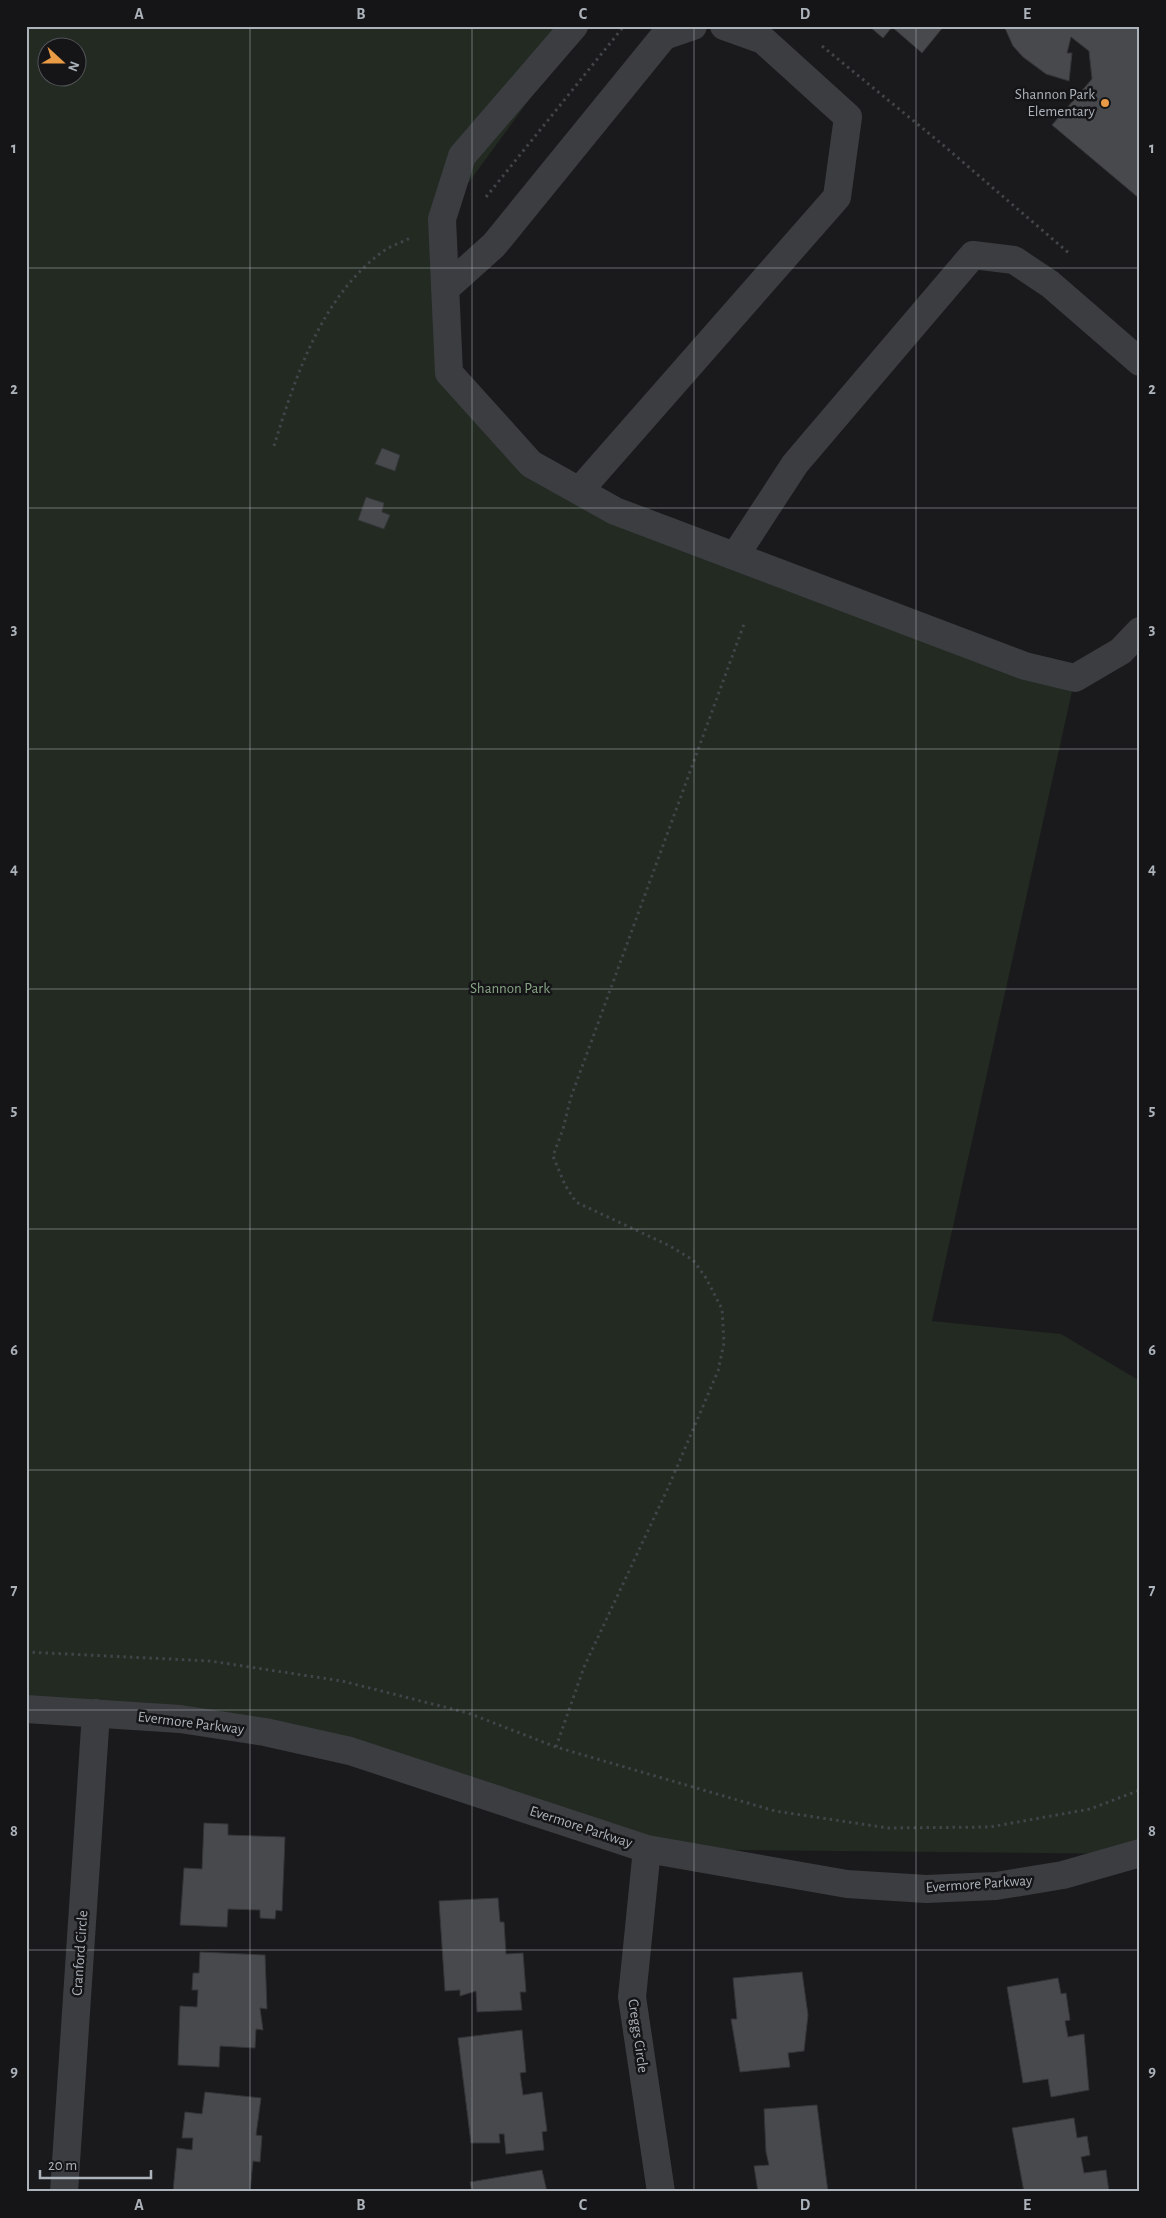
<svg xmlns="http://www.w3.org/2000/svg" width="1166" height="2218" viewBox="0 0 1166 2218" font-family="'Alegreya Sans',sans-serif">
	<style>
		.green { fill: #222a22; fill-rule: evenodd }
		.building { fill: #47494c; stroke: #343538 }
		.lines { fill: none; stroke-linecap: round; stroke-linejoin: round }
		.path { stroke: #414448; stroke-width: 3; stroke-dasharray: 2.5 4; stroke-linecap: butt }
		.minor { stroke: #3b3d41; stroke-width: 28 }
		.grid { fill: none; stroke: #adb3bb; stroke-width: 1; stroke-opacity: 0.55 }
		.poi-dot { fill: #e99b46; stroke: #151517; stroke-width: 2 }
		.labels { text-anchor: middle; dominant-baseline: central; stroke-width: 5; stroke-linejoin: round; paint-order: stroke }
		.poi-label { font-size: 15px; fill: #adb3bb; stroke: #151517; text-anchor: end }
		.park-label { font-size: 15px; fill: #88a586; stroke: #151517 }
		.street-label { font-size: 15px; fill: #adb3bb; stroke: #151517 }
		.neatline { fill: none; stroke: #adb3bb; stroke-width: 2 }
		.grid-label { font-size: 16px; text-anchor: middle; font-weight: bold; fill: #adb3bb }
	</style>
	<rect width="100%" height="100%" fill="#1a1a1c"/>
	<path class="green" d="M26 26H583L442 219 449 374 531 464 1075 678 932 1321 1061 1334 1140 1381V1851L1136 1854 647 1849 350 1751 26 1709ZM48 48H78V78H48Z"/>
	<path class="building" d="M869 26H944L922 53 892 27 883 38Z
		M1004 26H1140V199L1052 125 1092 79 1089 51 1071 37 1067 53H1072L1069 81 1046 74 1023 57 1013 46Z
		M382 448 400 455 395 471 375 464Z
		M366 497 384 503 382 512 390 515 384 529 358 520Z
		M204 1823 228 1824V1835L285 1837 282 1911 276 1910 275 1919 260 1918V1910L228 1909 227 1927 180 1925 184 1868 202 1869Z
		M498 1898 500 1922H504L506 1954 523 1953 526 1992H520L522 2010 477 2012 476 1991 460 1996V1990L445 1991 439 1901Z
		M200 1952 265 1955 267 2009 260 2008 263 2030 256 2029 255 2048 220 2046 219 2067 178 2065 180 2006 197 2007 198 1990H192L193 1973H199Z
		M802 1972 808 2015 804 2051 788 2053 790 2067 740 2072 731 2019H737L733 1978Z
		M1058 1978 1061 1994 1066 1993 1070 2020 1065 2021 1068 2037 1084 2034 1089 2090 1051 2097 1048 2079 1023 2083 1007 1987Z
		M522 2030 526 2072 520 2073 523 2095 542 2092 547 2131 542 2132 544 2150 506 2154 504 2134H499L500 2143H471L458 2038Z
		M205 2092 261 2098 256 2135 262 2136 260 2162 253 2161 250 2192H173L177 2148 192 2150 193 2138H182L185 2112 202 2114Z
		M817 2105 828 2192H758L754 2166 769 2165 766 2152 764 2109Z
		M1074 2118 1077 2138 1087 2136 1090 2155 1081 2157 1084 2173 1106 2170 1109 2192H1024L1012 2128Z
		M542 2170 547 2192H472L470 2182Z"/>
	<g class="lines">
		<path class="path" d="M822 46 943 145 1070 254
			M486 197 624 26
			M274 446C296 375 321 298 382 252 390 246 401 243 410 238
			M26 1652 210 1661 342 1681 468 1713 556 1747 775 1811 888 1828 990 1827 1090 1809 1140 1790
			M556 1747 584 1667 668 1488 718 1371 724 1343 722 1309 706 1278 693 1260 670 1246 576 1202 565 1185 553 1156 563 1129 571 1097 744 624"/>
		<path class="minor" d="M574 26 462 156 442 219 449 373 531 464 615 511 1025 666 1075 678 1121 651 1140 631
			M445 289 494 245 664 36 693 26
			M579 491 837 197 848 117 763 40 724 26
			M735 556 795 464 973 255 1014 260 1050 284 1140 362
			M26 1709 180 1719 265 1732 350 1751 647 1849 847 1884 926 1889 996 1886 1063 1875 1140 1853
			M647 1849 632 1997 661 2192
			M64 2192 96 1713"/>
	</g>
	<path class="grid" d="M250 26V2192M472 26V2192M694 26V2192M916 26V2192M26 268H1140M26 508H1140M26 749H1140M26 989H1140M26 1229H1140M26 1470H1140M26 1710H1140M26 1950H1140"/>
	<circle class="poi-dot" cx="1105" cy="103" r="5"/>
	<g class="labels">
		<g class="poi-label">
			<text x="1095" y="94">Shannon Park<tspan x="1095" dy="17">Elementary</tspan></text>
		</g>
		<g class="park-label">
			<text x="510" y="988">Shannon Park</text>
		</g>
		<g class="street-label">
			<text transform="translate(191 1723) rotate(7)">Evermore Parkway</text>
			<text transform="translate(581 1827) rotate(18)">Evermore Parkway</text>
			<text transform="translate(979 1884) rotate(-4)">Evermore Parkway</text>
			<text transform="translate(80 1953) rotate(-86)">Cranford Circle</text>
			<text transform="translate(638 2036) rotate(82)">Creggs Circle</text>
		</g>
	</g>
	<rect width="1166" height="2218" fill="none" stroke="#151517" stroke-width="55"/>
	<g transform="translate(62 62) rotate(111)"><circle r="24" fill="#151517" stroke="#525459"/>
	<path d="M0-4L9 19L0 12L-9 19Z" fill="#e99b46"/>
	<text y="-8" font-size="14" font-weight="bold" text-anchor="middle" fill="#adb3bb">N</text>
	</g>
	<path d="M40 2170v8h111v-8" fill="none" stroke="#adb3bb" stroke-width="2.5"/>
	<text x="48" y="2170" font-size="15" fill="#adb3bb" stroke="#151517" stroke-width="4" paint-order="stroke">20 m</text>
	<rect x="28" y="28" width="1110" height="2162" class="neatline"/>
	<g class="grid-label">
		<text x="139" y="19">A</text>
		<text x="361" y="19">B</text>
		<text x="583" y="19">C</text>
		<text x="805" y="19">D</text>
		<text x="1027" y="19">E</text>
		<text x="14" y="153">1</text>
		<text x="1152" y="153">1</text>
		<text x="14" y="394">2</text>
		<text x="1152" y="394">2</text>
		<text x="14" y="634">3</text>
		<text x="1152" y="634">3</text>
		<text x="14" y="874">4</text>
		<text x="1152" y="874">4</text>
		<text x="14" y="1115">5</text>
		<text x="1152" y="1115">5</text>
		<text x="14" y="1355">6</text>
		<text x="1152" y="1355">6</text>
		<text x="14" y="1595">7</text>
		<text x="1152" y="1595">7</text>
		<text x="14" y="1836">8</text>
		<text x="1152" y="1836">8</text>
		<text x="14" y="2076">9</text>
		<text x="1152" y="2076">9</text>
		<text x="139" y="2210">A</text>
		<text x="361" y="2210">B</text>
		<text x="583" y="2210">C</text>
		<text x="805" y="2210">D</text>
		<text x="1027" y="2210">E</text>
	</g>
</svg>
